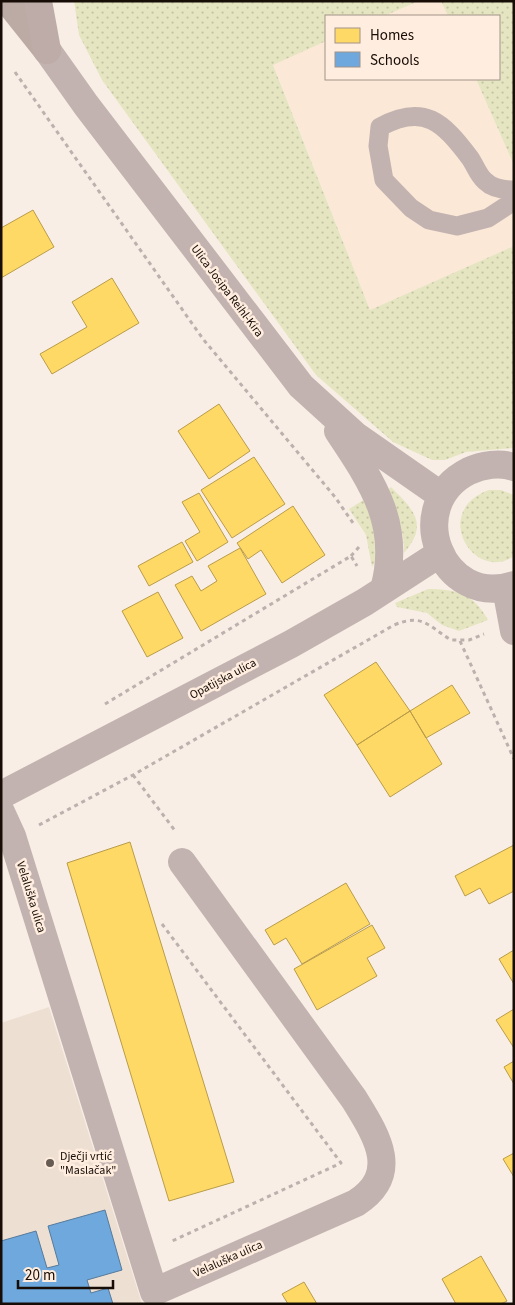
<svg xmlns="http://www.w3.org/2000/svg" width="515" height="1305" viewBox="0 0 515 1305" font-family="'Source Sans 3',sans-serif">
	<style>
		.built { fill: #fce8d7 }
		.education { fill: #eddfd2 }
		.green { fill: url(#green-dots) }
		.homes { fill: #ffd966; stroke: #b99c49 }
		.schools { fill: #6fa8dc; stroke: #557a9c }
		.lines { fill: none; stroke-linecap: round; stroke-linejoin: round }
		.path { stroke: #bcb1ad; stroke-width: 3; stroke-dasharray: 4 4; stroke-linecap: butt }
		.service { stroke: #c2b3b0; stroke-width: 19 }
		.minor { stroke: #c2b3b0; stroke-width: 28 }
		.primary { stroke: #bcaaa5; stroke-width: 28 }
		.trunk { stroke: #beaca8; stroke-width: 28 }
		.poi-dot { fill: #665c54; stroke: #ffeddf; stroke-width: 2 }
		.labels { text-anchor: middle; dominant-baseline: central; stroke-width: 5; stroke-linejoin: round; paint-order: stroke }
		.street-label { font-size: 12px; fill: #170d06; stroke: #ffeddf }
		.poi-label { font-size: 12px; fill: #170d06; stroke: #ffeddf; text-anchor: start }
	</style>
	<defs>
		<pattern id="green-dots" width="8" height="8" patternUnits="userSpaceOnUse" patternTransform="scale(1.25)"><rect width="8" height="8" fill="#e5e6c1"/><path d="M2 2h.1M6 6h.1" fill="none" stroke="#c4c4a4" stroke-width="1.8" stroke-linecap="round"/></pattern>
	</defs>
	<rect width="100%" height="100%" fill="#f8eee6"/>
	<path class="built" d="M419 1H441L448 16H384Z
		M326 41V79H476L514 165V246L370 310 273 64Z"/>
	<path class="education" d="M49 1007 142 1304H1V1023Z"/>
	<path class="green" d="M74 1H419L384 16H326V41L273 65 370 310 514 246V448L466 452 445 460H432L393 442 316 375 102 80 79 35Z
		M441 1H514V165L476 79H499V16H448Z
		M391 487C414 510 429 524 404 553 404 529 398 512 385 492Z
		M489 490H501L514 495V556C474 584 430 511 489 490Z
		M365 499 377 520 379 555 372 567 366 535 349 509Z
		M428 589C457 589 474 594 488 620L459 631 442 625 427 613 397 607 395 603Z"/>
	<path class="homes" d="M33 210 54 247 1 278V228Z
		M112 278 139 323 52 374 40 354 87 327 72 302Z
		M219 404 250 451 209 479 178 431Z
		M254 457 285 504 232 538 201 490Z
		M199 493 228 542 197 561 185 541 200 532 182 502Z
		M293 506 325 555 282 583 261 550 248 559 237 543Z
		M182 542 193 562 149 586 138 566Z
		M240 548 266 594 201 631 175 585 192 576 201 591 217 581 208 566Z
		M158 592 183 638 147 657 122 611Z
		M376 662 410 711 357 745 324 695Z
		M452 685 470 713 426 738 410 711Z
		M410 711 442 764 390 797 357 745Z
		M130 842 234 1182 169 1201 67 863Z
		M514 845V891L489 904 480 888 465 896 455 876Z
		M346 883 370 924 302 964 286 938 274 945 265 930Z
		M372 925 385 948 367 958 377 976 317 1010 294 969Z
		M514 950V984L499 959Z
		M514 1009V1048L496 1020Z
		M514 1061V1084L504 1067Z
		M514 1153V1177L503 1159Z
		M481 1256 507 1301 501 1304H456L442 1279Z
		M304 1282 317 1304H288L282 1294Z"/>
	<path class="schools" d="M105 1210 122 1270 87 1280 91 1293 108 1288 113 1304H1V1241L36 1231 47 1268 59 1265 48 1226Z"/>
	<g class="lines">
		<path class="path" d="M15 72 203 339 335 497 353 523
			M351 556 359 547
			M460 641 514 759
			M105 704 351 556 357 566
			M133 775 176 832
			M39 825 133 775 394 625C423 613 428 626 451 640H469L484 634
			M162 924 341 1163 170 1242"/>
		<path class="service" d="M514 190C504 190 492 188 485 181 478 175 475 165 470 158 443 122 424 103 380 127L378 146 384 180 411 208 429 220 457 226 488 218 514 201"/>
		<path class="minor" d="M47 50 86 105 301 386 356 436 442 496
			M338 431C372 482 402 525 384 589
			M514 467C500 462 482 465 469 471 401 505 442 609 514 585
			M506 588 514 631
			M1 795 291 644 365 602 439 554
			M1 812 12 836 154 1292 356 1203C402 1173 376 1135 354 1099L182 862"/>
		<path class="primary" d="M8 1 47 50"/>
		<path class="trunk" d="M38 1 47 50"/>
	</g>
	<circle class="poi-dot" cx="50" cy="1163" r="5"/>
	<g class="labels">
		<g class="street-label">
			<text transform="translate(227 291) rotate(53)">Ulica Josipa Reihl-Kira</text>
			<text transform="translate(223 679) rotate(-28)">Opatijska ulica</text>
			<text transform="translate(31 897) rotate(73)">Velaluška ulica</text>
			<text transform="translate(228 1259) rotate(-24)">Velaluška ulica</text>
		</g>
		<g class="poi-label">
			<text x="60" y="1156">Dječji vrtić<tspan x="60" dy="14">"Maslačak"</tspan></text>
		</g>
	</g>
	<rect width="515" height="1305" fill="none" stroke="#170d06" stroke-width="5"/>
	<rect x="325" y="15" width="175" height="65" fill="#ffeddf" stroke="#a29388"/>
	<rect x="335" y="28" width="25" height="15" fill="#ffd966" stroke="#a29388"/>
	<text x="370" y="40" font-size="15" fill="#170d06">Homes</text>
	<rect x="335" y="52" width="25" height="15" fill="#6fa8dc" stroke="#a29388"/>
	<text x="370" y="65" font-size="15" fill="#170d06">Schools</text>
	<path d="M18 1280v8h95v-8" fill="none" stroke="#170d06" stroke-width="2.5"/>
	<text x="25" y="1280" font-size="15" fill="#170d06" stroke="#ffeddf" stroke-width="4" paint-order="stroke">20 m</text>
</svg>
